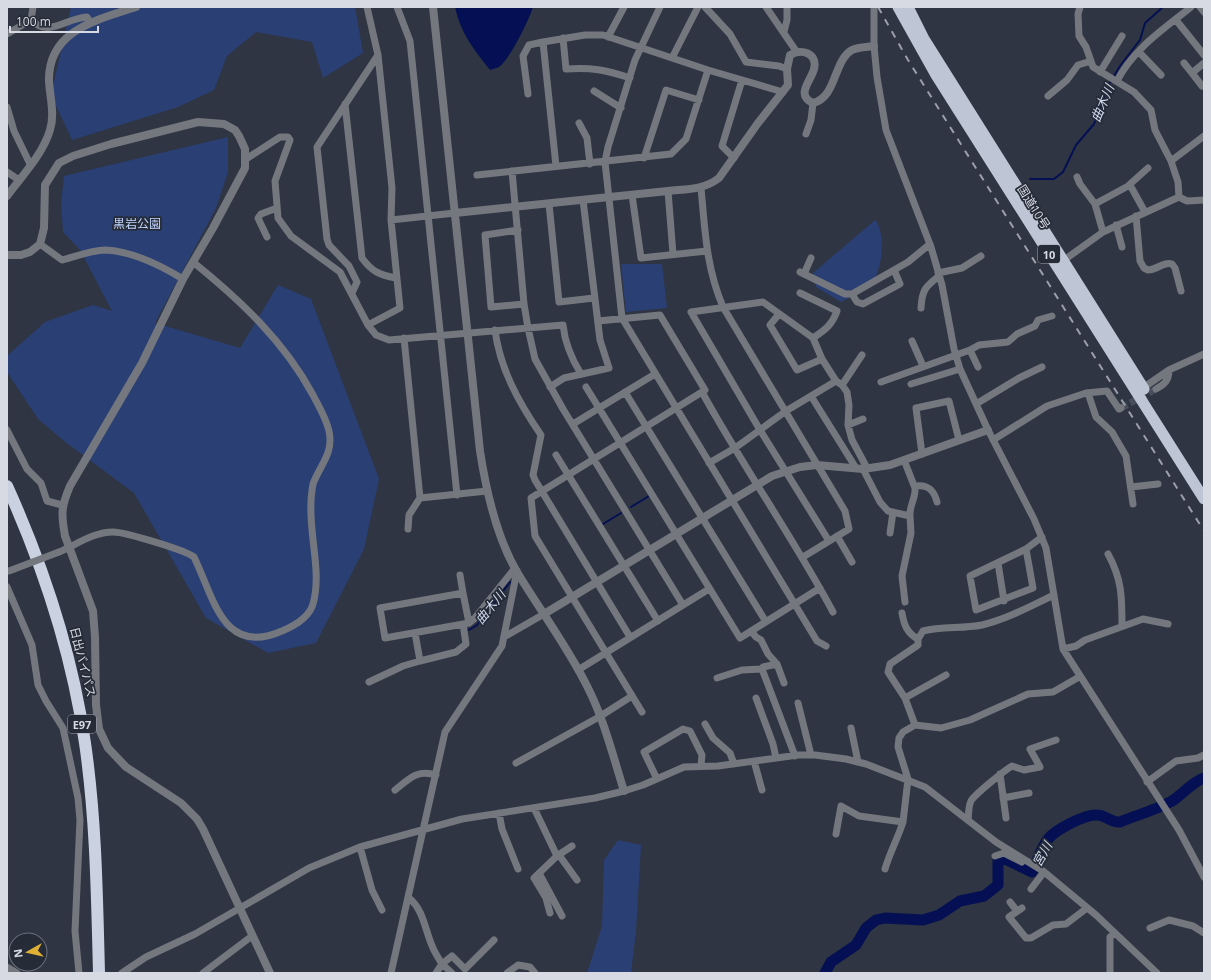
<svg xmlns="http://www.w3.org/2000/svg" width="1211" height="980" viewBox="0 0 1211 980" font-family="'Open Sans','Noto Sans JP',sans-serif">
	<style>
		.green { fill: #2a3f74 }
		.water { fill: #041053 }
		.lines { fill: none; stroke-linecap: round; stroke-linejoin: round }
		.stream { stroke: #041053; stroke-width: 2 }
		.river { stroke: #041053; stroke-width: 11 }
		.minor-tunnel { stroke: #484e5a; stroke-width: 7; stroke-dasharray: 7 3.5; stroke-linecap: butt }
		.minor { stroke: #74777e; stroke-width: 7 }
		.tertiary { stroke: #74777e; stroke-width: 8 }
		.trunk { stroke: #bec5d4; stroke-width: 11 }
		.motorway { stroke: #cad2e2; stroke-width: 12 }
		.rail { stroke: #9b9fa9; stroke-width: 2; stroke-dasharray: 7 7; stroke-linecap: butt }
		.minor-bridge { stroke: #74777e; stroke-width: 7 }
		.labels { text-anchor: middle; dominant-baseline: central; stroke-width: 3.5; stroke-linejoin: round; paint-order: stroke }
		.shield { fill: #252b37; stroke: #a2a6af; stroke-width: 1 }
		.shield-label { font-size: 11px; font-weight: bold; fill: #d7dae3 }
		.street-label { font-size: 12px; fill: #d7dae3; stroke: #252b37 }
		.park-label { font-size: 12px; fill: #c1d4fd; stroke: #252b37 }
		.water-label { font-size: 13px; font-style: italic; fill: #ced8ec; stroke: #252b37 }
	</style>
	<rect width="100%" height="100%" fill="#2f3542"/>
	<path class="green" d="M71 7H355L363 53 323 78 312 42 256 32 227 56 214 90 178 107 72 140 51 95Z
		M228 137V172L216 208 155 323 240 348 278 285 311 299 379 479 364 549 316 643 268 653 206 618 134 493 64 441 38 419 7 372V356L45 322 93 305 112 311 80 250 63 232 61 203 64 176Z
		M875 220C887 234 882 275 869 287 862 293 849 297 841 302L816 287 813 273Z
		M621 264H662L667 308 626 312Z
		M618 840 641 845 636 931 631 973H587L602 926 604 860Z"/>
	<path class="water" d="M455 7H533C529 20 510 59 499 67 497 68 493 69 490 70 474 50 460 32 455 7Z"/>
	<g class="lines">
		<path class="stream" d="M1030 179H1054L1063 172 1076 145 1094 124 1108 86 1120 66 1140 40 1145 23 1163 7
			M631 507 649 496
			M603 524 621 513
			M469 630 477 625 510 582"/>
		<path class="river" d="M825 973 831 962 856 945 866 928 876 920 885 918 923 920 939 915 960 901 984 896 998 885V861L1005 859 1032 872C1037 862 1041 848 1048 839 1055 830 1085 814 1097 815 1106 815 1111 823 1120 822 1137 815 1156 810 1172 801 1183 794 1192 782 1204 778"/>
		<path class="minor-tunnel" d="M1121 408 1156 389"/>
		<path class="minor" d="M33 7 31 20C49 38 66 18 87 17L90 22
			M367 7 378 55 392 188 391 220 400 308 368 325
			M397 7 410 41 457 495
			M660 7 635 60 608 147 605 162 622 318 817 641 826 646
			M705 7 730 34 746 62 779 66 787 69
			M766 7 796 51
			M874 7V46L877 77 886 130 931 247 942 285 954 349 960 369 988 430 1034 519 1046 548 1063 649 1179 830 1204 877
			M1080 7 1078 14 1079 36 1086 47 1093 67 1134 92 1151 110 1155 130 1171 161 1178 182 1179 197
			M1200 7 1204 12
			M1176 20 1204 55
			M784 32 787 20V7
			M7 34 31 20
			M608 37 624 7
			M563 38 566 69C591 67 606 70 630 78
			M1139 52 1161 75
			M672 58 698 7
			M1184 63 1192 73
			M1100 72 1122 36
			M1117 81C1133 49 1164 29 1191 7
			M1202 86 1192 73 1204 63
			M594 91 621 108
			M528 94 523 56 529 45 543 42
			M1048 96 1067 80 1078 65 1091 61
			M345 104 362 258C372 272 380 275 396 278
			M7 107 14 131 30 164
			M579 123 587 138 590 164
			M806 134 811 120 813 103
			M644 158 666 90 699 100
			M734 158 722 146 742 80
			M246 159 280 137H288L290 140 275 181 278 218 291 236 340 272 368 325 376 335 389 340 563 325C565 344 571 358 581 374
			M1171 161 1204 136
			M556 166 543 42 585 35H603L708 70 783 92
			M512 171 524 304 528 328 535 359 563 409 683 605
			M7 172 19 180
			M477 175 671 154 686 139 708 70
			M1077 177 1080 184 1095 204 1103 232
			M1129 185 1148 168
			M701 188C705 230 706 267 723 307L845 511 849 529 803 557
			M668 191 673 254
			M632 195 641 258 707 251
			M549 204 559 302 594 298
			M1095 204 1130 185 1145 212
			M1136 216 1140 261 1144 268 1148 270C1157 270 1164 261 1172 264L1175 268 1181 291
			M391 220 455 213
			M1116 225 1122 247
			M518 230 485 235 491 307 524 304
			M267 237 258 218 261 214 277 208
			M40 244 62 260C75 257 92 250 105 250 132 251 160 265 183 279
			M1060 263 1103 232 1179 197 1187 201 1204 200
			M800 272 845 294H852L908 262 930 244
			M938 273 962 268 981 256
			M804 274 811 258
			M352 293 357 282 349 266 329 245 327 239 317 147 378 55
			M800 293 837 311C832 325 825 330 813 338
			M852 294 857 302 863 304 900 284 894 270
			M921 308C922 290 925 287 939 276
			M779 314 770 325 797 370 822 359
			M598 321 660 315 705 390 702 392C743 467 793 537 833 612
			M495 330C500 369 519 403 541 435L533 475 535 480 630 637
			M404 338 420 498 487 491
			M912 341 923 366
			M970 350 979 345 1008 342 1017 334 1035 326 1038 320 1052 316
			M881 382 970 350 978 367
			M911 384 960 369
			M842 385 862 355
			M550 387 564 378 609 368 600 340 583 200
			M586 387 740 638 820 588
			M1156 389C1165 384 1169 380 1169 370
			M1140 390 1169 370 1204 354
			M625 392 766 622
			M1088 393 1096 417 1112 432 1126 456 1133 504
			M811 396 856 468
			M976 404 1019 378 1042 367
			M573 424 655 374
			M848 425 863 419
			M7 430 27 469 41 483 47 501 62 505
			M993 440 1047 406 1086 393 1107 391 1119 409 1121 408
			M922 454 916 408 949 401 959 440
			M556 455 658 621
			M904 460 915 488C916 498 909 506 910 516
			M709 463 735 448 786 411 836 381
			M863 469 880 502 888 511 910 516 911 533 902 576 905 602
			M915 486C928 484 934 490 937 502
			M1131 487 1158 484
			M408 529 409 515 420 498
			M890 533 893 512
			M837 536 852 562
			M829 541 760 430 691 312 763 302 813 338 822 359 836 381 842 385 847 392 849 405 848 425 852 440 867 468
			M1026 549 1033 588 976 610 970 576 1026 549 1042 537
			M59 552C76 545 93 532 113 532 125 532 185 550 194 557 214 598 223 657 282 631 294 626 309 618 313 604 322 572 309 536 311 502 311 497 312 490 313 484 320 465 334 453 329 431 326 418 319 407 313 395 284 341 240 300 193 262
			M1108 554C1122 579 1122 598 1122 625
			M998 563 1004 601
			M460 575 463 593
			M7 587 32 645 38 685 46 701 63 728 78 798 80 820 75 931 79 973
			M902 613C904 625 907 633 918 639
			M469 623 463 593 380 608 385 638 469 623 475 618 515 568
			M751 631 756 637 761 640 768 654 777 664 784 683
			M415 633 420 661 456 652 466 644 463 624
			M504 637 544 614
			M1063 649 1076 646 1085 640 1143 619 1168 624
			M777 664 763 667 762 669 795 756
			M578 670 709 589
			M717 678 742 670 762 669
			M369 682 403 666 420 661
			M756 698 773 744 776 758
			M905 698 946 675
			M798 703 811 755
			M642 712 535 536 531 498 702 392
			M705 724 713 738 730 753 734 764
			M915 725 905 698 888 672 890 664 918 645V639L923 631C942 626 962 629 982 625 1007 619 1031 606 1054 595
			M851 728 858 762
			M754 761 762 790
			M516 763 599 717 632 696
			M1000 774 1006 818
			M657 779 644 752 683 729 690 731 702 755 701 765
			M1147 782 1176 761 1198 758 1204 755
			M395 790C409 779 417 769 436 775
			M1003 798 1029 793
			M534 808 557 856 534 878 546 898 550 913
			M499 813 502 829 518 869
			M968 820C969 814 968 807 971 801 974 795 1005 770 1012 766L1024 770 1040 767 1030 749 1056 740
			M836 834 841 806 859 816 903 822 908 779 898 747 899 738 903 732 915 725 941 728 970 720 1028 694 1053 692 1079 677
			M360 847 372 890 382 910
			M559 855 577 880
			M557 856 572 846
			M995 856 1004 853 1022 862
			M885 869C890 852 898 838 903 822
			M539 873 562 916
			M1031 889 1044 872
			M409 898C424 910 425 931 433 948 435 953 439 959 442 964L452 956 465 969 494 940
			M1010 902 1017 911
			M1022 908 1009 917 1026 938H1031L1053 925 1066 924 1087 908
			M1150 928 1169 920 1193 926 1204 933
			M7 967 17 973
			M122 973 146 957 195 934 309 868 360 847 462 819 595 798 624 791 643 785 684 767 718 766 798 755H815L846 759 866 764 925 787 996 842 1043 871 1096 915 1157 973
			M203 973 252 936
			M391 973 445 732 502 646 517 571
			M436 973 442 964 452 973
			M507 973 518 965 530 967 535 973
			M1110 973V937L1115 933"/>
		<path class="tertiary" d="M433 7 480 451C486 490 497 538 517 572 540 610 567 646 587 686 604 719 613 756 624 791
			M7 196C22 176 43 154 50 130 55 114 50 98 49 81 48 30 97 20 136 7
			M455 213 668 191C686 189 704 190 719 178L758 123 788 85 787 69 790 55C801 48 818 53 814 69 811 81 795 95 813 103 837 97 833 61 852 50 858 47 867 47 874 46
			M7 255H21L30 252 40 244 44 228 45 185 59 163 73 156 111 144 198 122 224 124 235 130 239 136 245 149V168L213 228 183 279 142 363 70 486C61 507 61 514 65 536L93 611 95 637 96 705 99 729 108 748 126 767 181 803 197 819 203 829 270 973
			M544 614 772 476 800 467 817 465 863 469 890 465 988 430"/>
		<path class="trunk" d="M898 7 936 75 1204 499
			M908 7 924 39 1144 389"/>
		<path class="motorway" d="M7 486C44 568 72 653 85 743 96 819 97 896 99 973"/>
		<path class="rail" d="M878 7 908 60 1204 531"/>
		<path class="minor-bridge" d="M9 571 59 552"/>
	</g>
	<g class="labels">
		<g class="shield">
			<rect x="1038" y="245" width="22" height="18" rx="3"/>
			<rect x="68" y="715" width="28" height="18" rx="3"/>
		</g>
		<g class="shield-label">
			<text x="1049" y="254">10</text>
			<text x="82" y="724">E97</text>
		</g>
		<g class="street-label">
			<text transform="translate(1034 207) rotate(58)">国道10号</text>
			<text transform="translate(83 662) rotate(76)">日出バイパス</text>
		</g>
		<g class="park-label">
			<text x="137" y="223">黒岩公園</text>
		</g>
		<g class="water-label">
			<text transform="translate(1102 103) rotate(-67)">曲木川</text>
			<text transform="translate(490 607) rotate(-51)">曲木川</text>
			<text transform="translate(1042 854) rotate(-61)">宮川</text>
		</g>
	</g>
	<rect width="1211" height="980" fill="none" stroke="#d7dae3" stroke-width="16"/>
	<g transform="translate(28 952) rotate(262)"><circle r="19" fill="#252b37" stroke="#6c717c"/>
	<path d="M0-3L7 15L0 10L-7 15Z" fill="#e0b034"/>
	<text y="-6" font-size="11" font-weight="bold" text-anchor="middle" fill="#d7dae3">N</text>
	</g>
	<path d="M10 26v6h88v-6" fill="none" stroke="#d7dae3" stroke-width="2"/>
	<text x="16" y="26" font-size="12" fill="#d7dae3" stroke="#252b37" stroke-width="3" paint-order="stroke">100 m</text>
</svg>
